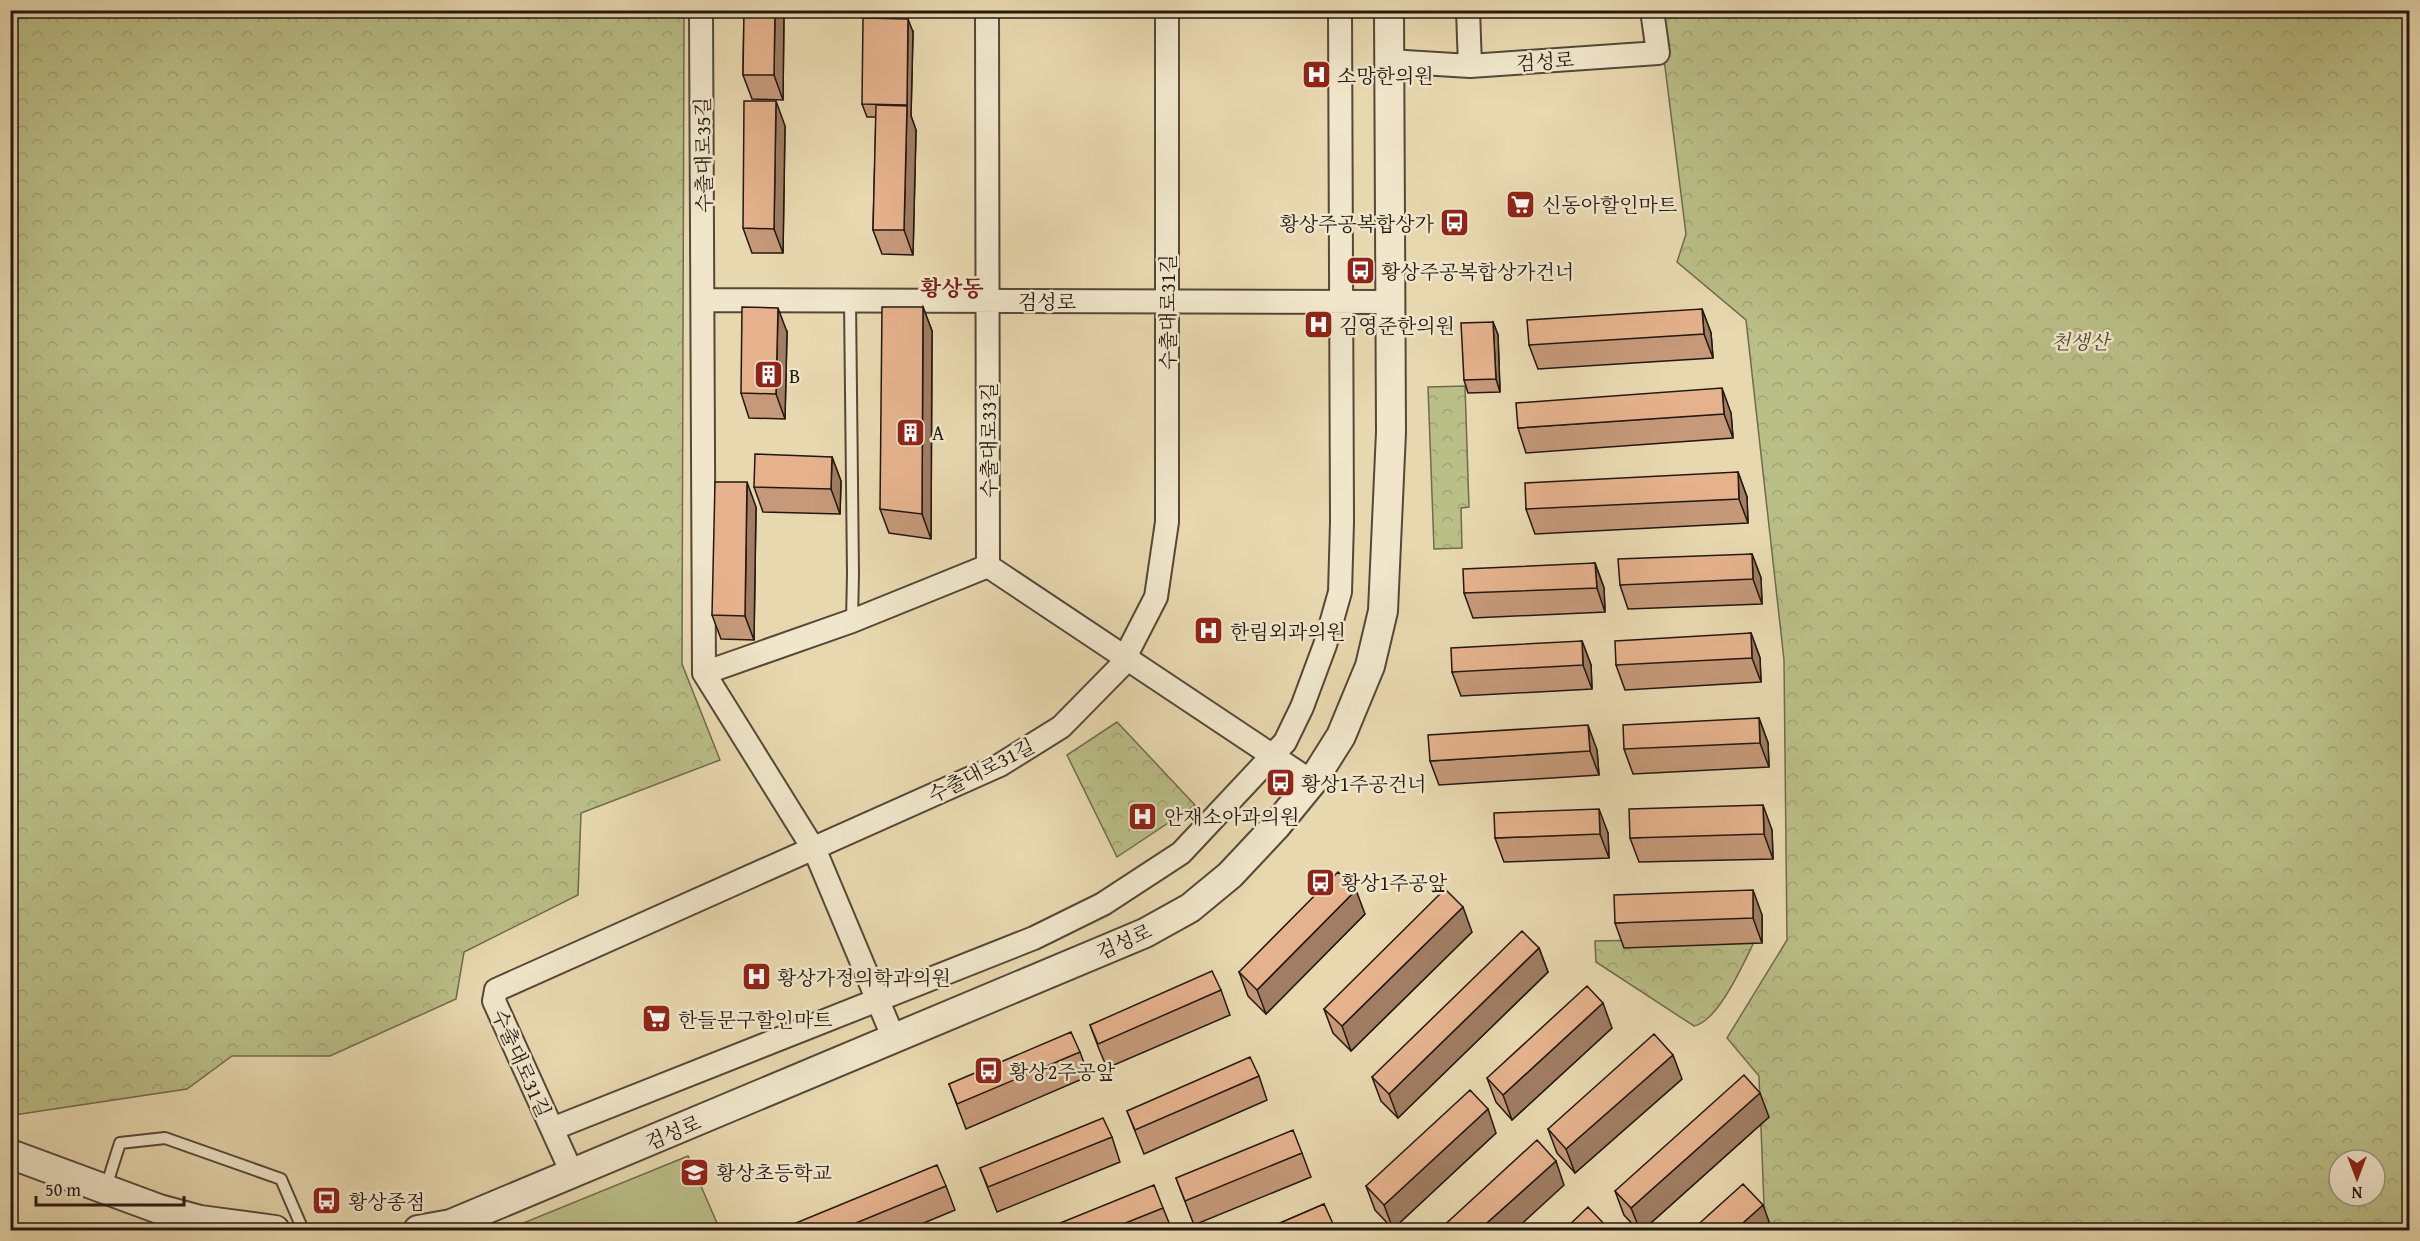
<svg xmlns="http://www.w3.org/2000/svg" width="2420" height="1241" viewBox="0 0 2420 1241" font-family="'Gentium Book Plus','Noto Serif KR',serif">
	<style>
		.forest { fill: url(#forest-crowns); stroke: #6f6b4c; stroke-width: 1.5; fill-rule: evenodd }
		.pitch { fill: #babe87; stroke: #6f6b4c; stroke-width: 1.5 }
		.lines { fill: none; stroke-linecap: round; stroke-linejoin: round }
		.service-casing { stroke: #554838; stroke-width: 14 }
		.minor-casing { stroke: #554838; stroke-width: 26 }
		.tertiary-casing { stroke: #554838; stroke-width: 32 }
		.service { stroke: #f0e6cb; stroke-width: 10 }
		.minor { stroke: #f0e6cb; stroke-width: 22 }
		.tertiary { stroke: #f0e6cb; stroke-width: 28 }
		.wall { fill: #c59979; stroke: #241811; stroke-width: 1.5 }
		.shaded-wall { fill: #a07d63; stroke: #241811; stroke-width: 1.5 }
		.building { fill: #e5b28d; stroke: #241811; stroke-width: 1.5 }
		.labels { text-anchor: middle; dominant-baseline: central; stroke-width: 5; stroke-linejoin: round; paint-order: stroke }
		.street-label { font-size: 20px; fill: #241811; stroke: #f0e6cb }
		.poi-label { font-size: 20px; fill: #241811; stroke: #f0e6cb; text-anchor: start }
		.park-label { font-size: 20px; font-style: italic; fill: #514a34; stroke: #f0e6cb }
		.quarter-label { font-size: 22px; font-weight: bold; fill: #7a1f14; stroke: #f0e6cb }
	</style>
	<defs>
		<pattern id="forest-crowns" width="20" height="18" patternUnits="userSpaceOnUse" patternTransform="scale(1.5)"><rect width="20" height="18" fill="#babe87"/><path d="M2 6a3 3 0 1 1 6 0M12 15a3 3 0 1 1 6 0" fill="none" stroke="#a0a374"/></pattern>
	</defs>
	<rect width="100%" height="100%" fill="#e8d8af"/>
	<filter id="stains"><feTurbulence type="fractalNoise" baseFrequency=".00333" numOctaves="4"/><feColorMatrix values="0 0 0 0 .2 0 0 0 0 .09 0 0 0 0 .02 0 0 0 .5 -.17"/></filter>
	<radialGradient id="worn" r=".72"><stop offset=".6" stop-color="#630" stop-opacity="0"/><stop offset="1" stop-color="#630" stop-opacity=".3"/></radialGradient>
	<path class="forest" d="M10 11H684L682 664 720 760 581 813 578 895 464 952 456 999 330 1056H232L187 1089 14 1115 10 1113Z
		M1658 11H2409V1230H1765L1759 1076 1727 1038 1787 940 1784 660 1746 320 1677 262 1686 234ZM2339 1160H2375V1196H2339Z
		M1465 386 1469 507 1461 508 1462 548 1434 549 1428 387Z
		M1117 722 1195 805 1117 857 1067 755Z
		M1756 938C1745 960 1719 1021 1694 1026L1596 962 1595 941Z"/>
	<path class="pitch" d="M688 1156 720 1230H506Z"/>
	<g class="lines">
		<defs>
			<path id="service" d="M850 300 853 574 852 621
				M106 1187 120 1143 165 1138 281 1179 303 1230"/>
			<path id="minor" d="M701 10 704 673
				M987 10 988 566
				M1468 10 1470 66
				M1389 61 1470 66 1658 53 1652 10
				M704 300 1390 302
				M988 566 1312 782
				M704 673 816 853 894 1039
				M704 673 852 621 988 566
				M552 1129 1034 938 1103 904 1181 853 1285 742 1302 707 1325 645 1340 592 1342 522 1340 10
				M572 1173 494 1001 496 990 1000 765 1061 727 1120 667 1156 597 1167 522V10"/>
			<path id="tertiary" d="M10 1154 159 1209 200 1220 275 1230
				M418 1230 451 1224 1145 933 1190 908 1230 875 1276 826 1312 782 1341 736 1370 666 1383 611 1391 432 1389 10"/>
		</defs>
		<use href="#service" class="service-casing"/>
		<use href="#minor" class="minor-casing"/>
		<use href="#tertiary" class="tertiary-casing"/>
		<use href="#service" class="service"/>
		<use href="#minor" class="minor"/>
		<use href="#tertiary" class="tertiary"/>
	</g>
	<path class="wall" d="M744 10H784L783 100 752 99 743 75Z
		M913 32 911 116 916 130 913 255 882 254 873 230 876 117H867L862 104Z
		M785 126 783 253H752L743 228Z
		M923 307 932 331 931 539 889 533 880 509Z
		M1702 309 1711 333 1713 358 1538 369 1529 345Z
		M1493 322 1498 335 1500 392 1468 393 1464 380Z
		M787 332 785 419 749 418 741 393Z
		M1731 413 1733 438 1526 453 1518 428Z
		M832 457 841 481 840 514 763 512 754 487Z
		M1738 472 1747 497 1748 523 1535 534 1526 509Z
		M756 507 754 640 721 639 712 615Z
		M1752 554 1761 578 1762 604 1628 609 1620 585Z
		M1595 563 1604 588 1605 612 1473 618 1464 593Z
		M1751 633 1760 658 1761 682 1625 690 1616 665Z
		M1582 641 1591 665 1592 689 1461 696 1452 672Z
		M1759 718 1768 743 1769 767 1633 774 1624 749Z
		M1597 750 1599 775 1439 785 1430 761Z
		M1772 830 1773 859 1639 862 1630 838Z
		M1608 833 1609 858 1504 862 1495 838Z
		M1365 914 1266 1014 1248 996 1239 972Z
		M1762 915V943L1624 948 1615 923Z
		M1472 932 1351 1051 1333 1033 1324 1009Z
		M1539 948 1548 972 1398 1118 1381 1101 1372 1077Z
		M1221 990 1230 1015 1107 1068 1099 1049 1090 1025Z
		M1612 1028 1512 1120 1496 1102 1487 1078Z
		M1080 1052 1089 1076 966 1129 949 1084Z
		M1259 1076 1267 1100 1144 1154 1127 1111Z
		M1682 1079 1575 1173 1557 1153 1548 1129Z
		M1769 1117 1643 1230H1638L1624 1215 1615 1191Z
		M1496 1133 1393 1229 1375 1210 1366 1186Z
		M1112 1137 1120 1162 997 1212 980 1168Z
		M1302 1153 1311 1177 1194 1225 1176 1178Z
		M946 1186 955 1210 907 1230H779Z
		M1324 1204 1335 1230H1264Z
		M1163 1208 1172 1230H1043Z"/>
	<path class="shaded-wall" d="M775 10H784L783 100 774 75Z
		M908 19 913 32 911 116 916 130 913 255 904 230 907 107V105Z
		M776 101 785 126 783 253 774 229Z
		M923 307 932 331 931 539 922 514Z
		M778 308 787 332 785 419 776 394Z
		M1702 309 1711 333 1713 358 1704 334Z
		M1493 322 1498 335 1500 392 1496 379Z
		M1722 388 1731 413 1733 438 1724 414Z
		M832 457 841 481 840 514 831 489Z
		M1738 472 1747 497 1748 523 1739 499Z
		M747 482 756 507 754 640 745 616Z
		M1752 554 1761 578 1762 604 1753 579Z
		M1595 563 1604 588 1605 612 1597 588Z
		M1751 633 1760 658 1761 682 1752 658Z
		M1582 641 1591 665 1592 689 1583 665Z
		M1759 718 1768 743 1769 767 1760 743Z
		M1588 725 1597 750 1599 775 1590 751Z
		M1763 805 1772 830 1773 859 1764 834Z
		M1599 809 1608 833 1609 858 1600 834Z
		M1356 890 1365 914 1266 1014 1257 990Z
		M1753 890 1762 915V943L1753 918Z
		M1463 907 1472 932 1351 1051 1342 1026Z
		M1539 948 1548 972 1398 1118 1389 1094Z
		M1603 1003 1612 1028 1512 1120 1503 1095Z
		M1673 1055 1682 1079 1575 1173 1566 1149Z
		M1760 1093 1769 1117 1643 1230H1640L1631 1208Z
		M1488 1109 1496 1133 1393 1229 1384 1205Z
		M1556 1161 1564 1185 1515 1230H1479Z
		M1763 1205 1772 1230H1735Z"/>
	<path class="building" d="M744 10H775L774 75H743Z
		M863 18 908 19 907 105 862 104Z
		M744 101H776L774 229 743 228Z
		M876 105 907 106 904 230H873Z
		M742 307 778 308 776 394 741 393Z
		M882 307H923L922 514 880 509Z
		M1702 309 1704 334 1529 345 1527 320Z
		M1493 322 1496 379 1464 380 1461 323Z
		M1722 388 1724 414 1518 428 1516 403Z
		M755 454 832 457 831 489 754 487Z
		M1738 472 1739 499 1526 509 1525 483Z
		M715 482H747L745 616 712 615Z
		M1752 554 1753 579 1620 585 1618 559Z
		M1595 563 1597 588 1464 593 1463 569Z
		M1751 633 1752 658 1616 665 1615 641Z
		M1582 641 1583 665 1452 672 1451 648Z
		M1759 718 1760 743 1624 749 1623 725Z
		M1588 725 1590 751 1430 761 1428 735Z
		M1763 805 1764 834 1630 838 1629 809Z
		M1599 809 1600 834 1495 838 1494 813Z
		M1338 872 1356 890 1257 990 1239 972Z
		M1445 889 1463 907 1342 1026 1324 1009Z
		M1753 890V918L1615 923 1614 895Z
		M1522 931 1539 948 1389 1094 1372 1077Z
		M1212 971 1221 990 1098 1044 1090 1025Z
		M1587 986 1603 1003 1503 1095 1487 1078Z
		M1071 1032 1080 1052 957 1104 949 1084Z
		M1654 1034 1673 1055 1566 1149 1548 1129Z
		M1250 1057 1259 1076 1135 1130 1127 1111Z
		M1744 1075 1760 1093 1631 1208 1615 1191Z
		M1470 1090 1488 1109 1384 1205 1366 1186Z
		M1103 1118 1112 1137 988 1187 980 1168Z
		M1293 1130 1302 1153 1185 1201 1176 1178Z
		M1537 1140 1556 1161 1479 1230H1439Z
		M937 1165 946 1186 839 1230H779Z
		M1743 1184 1763 1205 1735 1230H1692Z
		M1154 1185 1163 1208 1108 1230H1043Z
		M1324 1204 1334 1226 1324 1230H1264Z
		M1588 1207 1608 1228 1604 1230H1564Z"/>
	<defs>
		<symbol id="hospital-square" viewBox="-11 -11 22 22"><rect x="-9" y="-9" width="18" height="18" rx="4" fill="#8f2418" stroke="#f0e6cb"/><path d="M-5-5h3v3.5h4V-5h3V5h-3V1.5h-4V5h-3Z" fill="#fff"/></symbol>
		<symbol id="supermarket-square" viewBox="-11 -11 22 22"><rect x="-9" y="-9" width="18" height="18" rx="4" fill="#8f2418" stroke="#f0e6cb"/><path d="M-6-5.5h2.5l.6 2H6L4.5 2H-2.5L-4.4-4H-6ZM-1.5 3.2a1.3 1.3 0 1 0 .1 0ZM3 3.2a1.3 1.3 0 1 0 .1 0Z" fill="#fff"/></symbol>
		<symbol id="bus-square" viewBox="-11 -11 22 22"><rect x="-9" y="-9" width="18" height="18" rx="4" fill="#8f2418" stroke="#f0e6cb"/><path d="M-5-6H5V4H4V6H2V4H-2V6H-4V4H-5ZM-3.5-4V0h7V-4ZM-3.5 1.2v1.5H-2V1.2ZM2 1.2v1.5H3.5V1.2Z" fill="#fff"/></symbol>
		<symbol id="building-square" viewBox="-11 -11 22 22"><rect x="-9" y="-9" width="18" height="18" rx="4" fill="#8f2418" stroke="#f0e6cb"/><path d="M-4-6H4V6H1V3H-1V6H-4ZM-2.5-4.3h1.7v1.8h-1.7ZM.8-4.3h1.7v1.8H.8ZM-2.5-1h1.7V.8h-1.7ZM.8-1h1.7V.8H.8Z" fill="#fff"/></symbol>
		<symbol id="school-square" viewBox="-11 -11 22 22"><rect x="-9" y="-9" width="18" height="18" rx="4" fill="#8f2418" stroke="#f0e6cb"/><path d="M0-5L7-2L0 1L-7-2ZM-4 1L0 2.5L4 1V4Q0 6-4 4Z" fill="#fff"/></symbol>
	</defs>
	<g fill-rule="evenodd">
		<use href="#hospital-square" x="1300" y="58" width="33" height="33"/>
		<use href="#supermarket-square" x="1504" y="188" width="33" height="33"/>
		<use href="#bus-square" x="1438" y="206" width="33" height="33"/>
		<use href="#bus-square" x="1344" y="254" width="33" height="33"/>
		<use href="#hospital-square" x="1302" y="308" width="33" height="33"/>
		<use href="#building-square" x="752" y="358" width="33" height="33"/>
		<use href="#building-square" x="894" y="416" width="33" height="33"/>
		<use href="#hospital-square" x="1192" y="614" width="33" height="33"/>
		<use href="#bus-square" x="1264" y="766" width="33" height="33"/>
		<use href="#hospital-square" x="1126" y="800" width="33" height="33"/>
		<use href="#bus-square" x="1304" y="866" width="33" height="33"/>
		<use href="#hospital-square" x="740" y="960" width="33" height="33"/>
		<use href="#supermarket-square" x="640" y="1002" width="33" height="33"/>
		<use href="#bus-square" x="972" y="1054" width="33" height="33"/>
		<use href="#school-square" x="678" y="1156" width="33" height="33"/>
		<use href="#bus-square" x="310" y="1184" width="33" height="33"/>
	</g>
	<g class="labels">
		<g class="street-label">
			<text transform="translate(1545 61) rotate(-4)">검성로</text>
			<text transform="translate(703 155) rotate(-91)">수출대로35길</text>
			<text x="1047" y="301">검성로</text>
			<text transform="translate(1167 312) rotate(-90)">수출대로31길</text>
			<text transform="translate(988 440) rotate(-90)">수출대로33길</text>
			<text transform="translate(981 770) rotate(-27)">수출대로31길</text>
			<text transform="translate(1124 941) rotate(-24)">검성로</text>
			<text transform="translate(522 1063) rotate(66)">수출대로31길</text>
			<text transform="translate(673 1132) rotate(-23)">검성로</text>
		</g>
		<g class="poi-label">
			<text x="1337" y="75">소망한의원</text>
			<text x="1542" y="204">신동아할인마트</text>
			<text x="1434" y="223" text-anchor="end">황상주공복합상가</text>
			<text x="1381" y="271">황상주공복합상가건너</text>
			<text x="1339" y="325">김영준한의원</text>
			<text x="789" y="375">B</text>
			<text x="932" y="432">A</text>
			<text x="1230" y="631">한림외과의원</text>
			<text x="1301" y="783">황상1주공건너</text>
			<text x="1164" y="816">안재소아과의원</text>
			<text x="1341" y="882">황상1주공앞</text>
			<text x="777" y="977">황상가정의학과의원</text>
			<text x="678" y="1019">한들문구할인마트</text>
			<text x="1009" y="1071">황상2주공앞</text>
			<text x="716" y="1172">황상초등학교</text>
			<text x="348" y="1201">황상종점</text>
		</g>
		<g class="park-label">
			<text x="2080" y="341">천생산</text>
		</g>
		<g class="quarter-label">
			<text x="952" y="288">황상동</text>
		</g>
	</g>
	<rect width="2420" height="1241" fill="none" stroke="#e8d8af" stroke-width="36"/>
	<rect x="12" y="12" width="2396" height="1217" fill="none" stroke="#241811" stroke-width="3"/>
	<rect x="18" y="18" width="2384" height="1205" fill="none" stroke="#241811" stroke-width="1.5"/>
	<g transform="translate(2357 1178) rotate(180)"><circle r="28" fill="#f0e6cb" stroke="#9e9481" stroke-width="1.5"/>
	<path d="M0-4.5L10 22L0 15L-10 22Z" fill="#8f2418"/>
	<text y="-9" font-size="16" font-weight="bold" text-anchor="middle" fill="#241811">N</text>
	</g>
	<path d="M36 1196v9h148v-9" fill="none" stroke="#241811" stroke-width="3"/>
	<text x="45" y="1196" font-size="18" fill="#241811" stroke="#f0e6cb" stroke-width="4.5" paint-order="stroke">50 m</text>
	<rect width="100%" height="100%" filter="url(#stains)"/>
	<rect width="100%" height="100%" fill="url(#worn)"/>
</svg>
